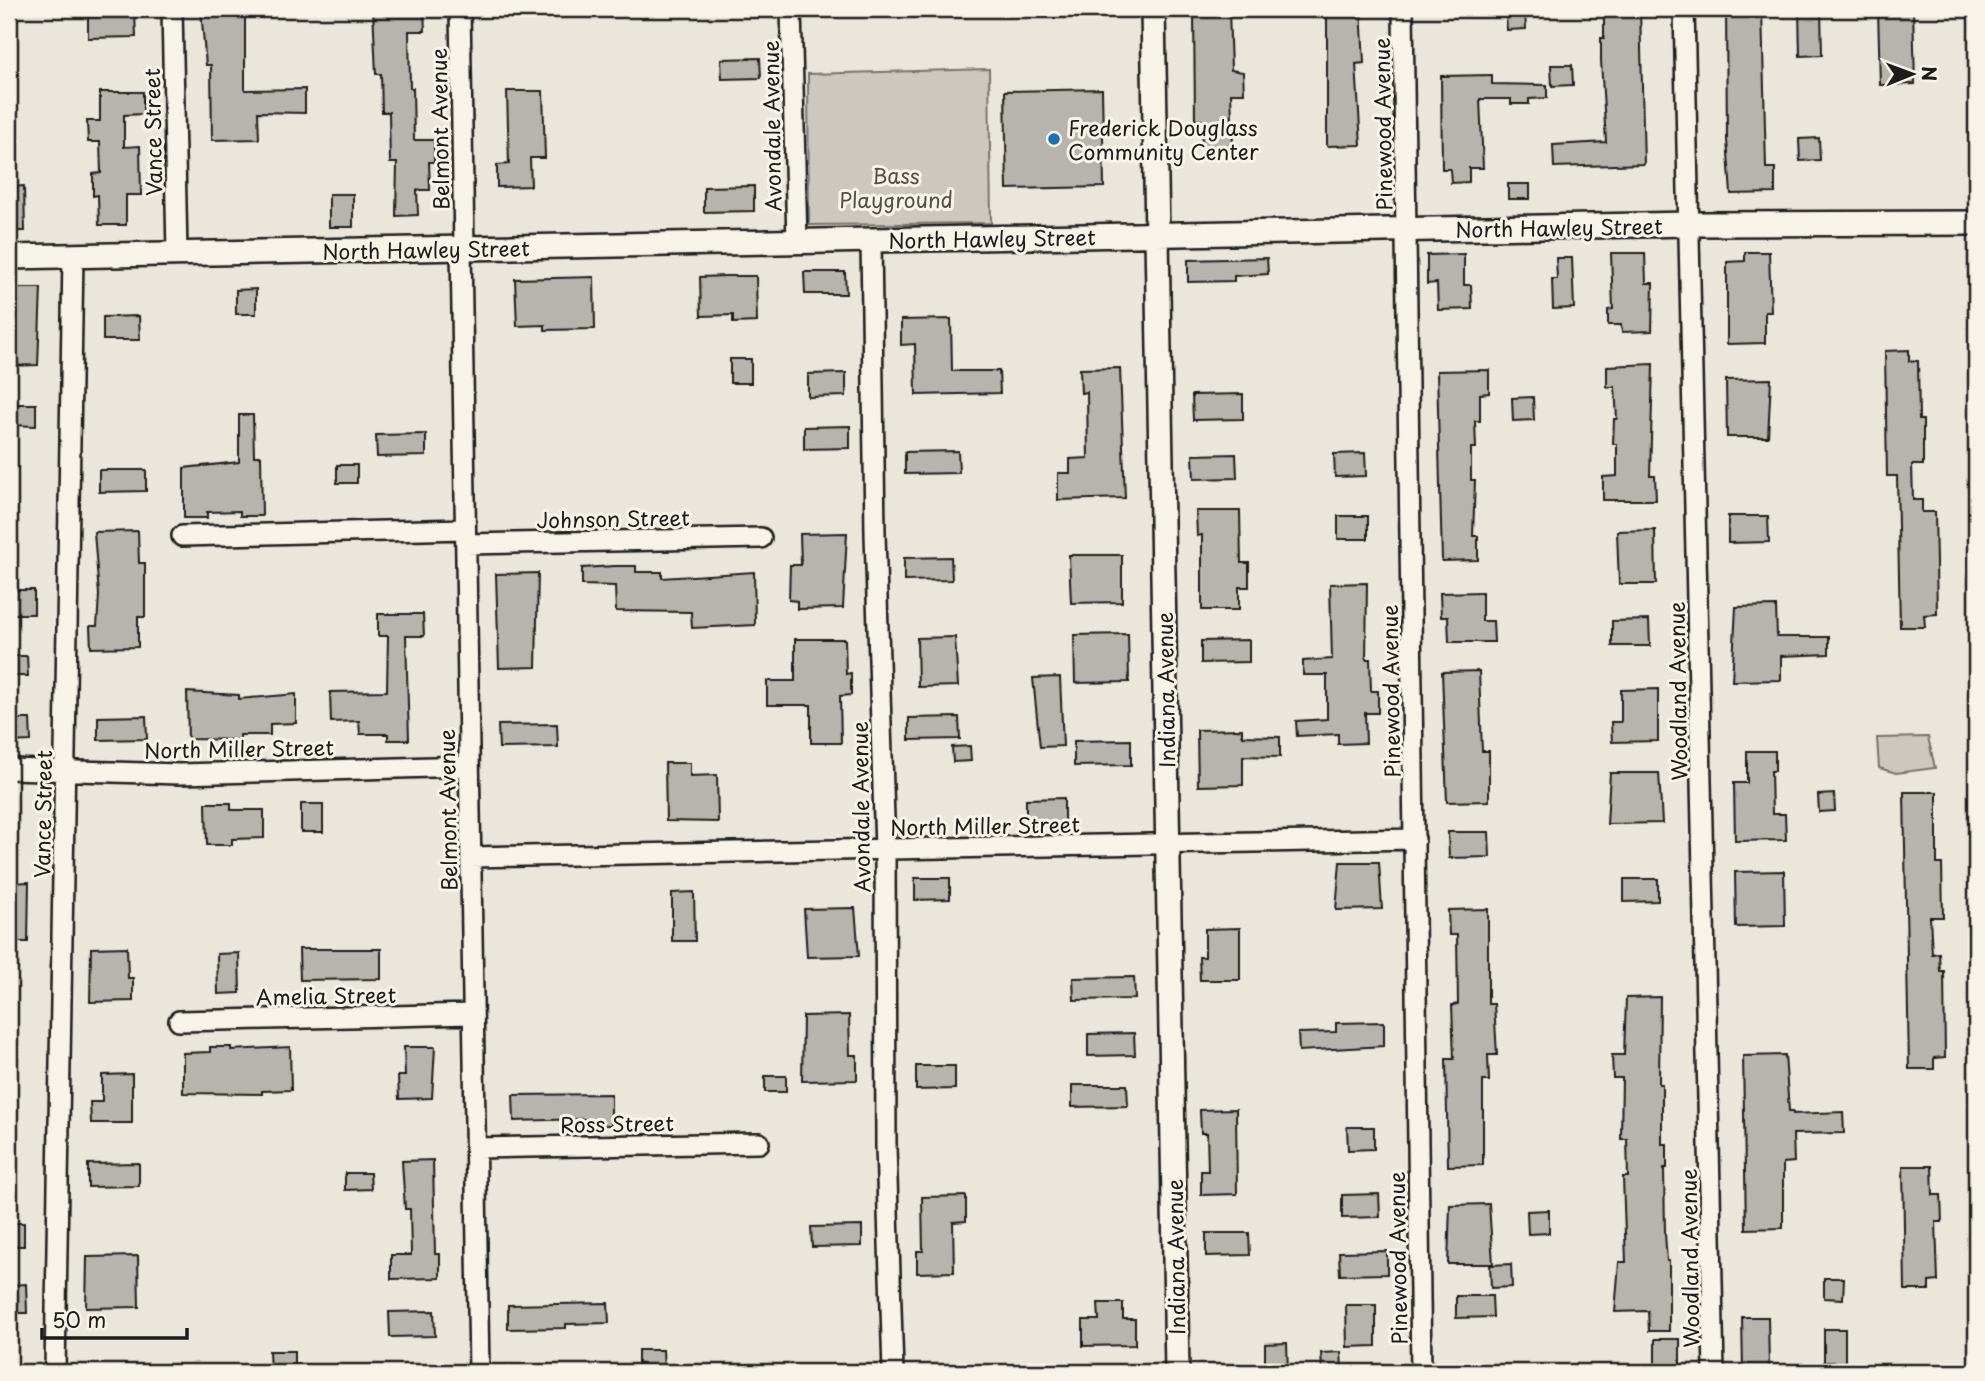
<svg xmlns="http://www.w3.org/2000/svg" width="1985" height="1381" viewBox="0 0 1985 1381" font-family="'Playpen Sans',sans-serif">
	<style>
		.green { fill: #ccc8c0; stroke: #74726e; stroke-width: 2 }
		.building { fill: #b6b4ac; stroke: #1c1c1c; stroke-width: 2 }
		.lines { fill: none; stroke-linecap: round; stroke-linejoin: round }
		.minor-casing { stroke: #1c1c1c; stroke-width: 24 }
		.tertiary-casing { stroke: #1c1c1c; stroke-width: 28 }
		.minor { stroke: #f7f3e8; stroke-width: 19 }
		.tertiary { stroke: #f7f3e8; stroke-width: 23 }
		.poi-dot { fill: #1f6fb2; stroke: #f7f3e8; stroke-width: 2.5 }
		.labels { text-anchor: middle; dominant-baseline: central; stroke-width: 6; stroke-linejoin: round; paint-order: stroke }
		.street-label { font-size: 21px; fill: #1c1c1c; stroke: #f7f3e8 }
		.poi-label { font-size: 21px; fill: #1c1c1c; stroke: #f7f3e8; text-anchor: start }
		.park-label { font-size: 21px; fill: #51504d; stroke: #f7f3e8 }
	</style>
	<rect width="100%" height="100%" fill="#eae6dc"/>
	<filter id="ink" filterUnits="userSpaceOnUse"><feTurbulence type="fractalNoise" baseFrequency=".0143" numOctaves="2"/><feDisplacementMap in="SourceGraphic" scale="14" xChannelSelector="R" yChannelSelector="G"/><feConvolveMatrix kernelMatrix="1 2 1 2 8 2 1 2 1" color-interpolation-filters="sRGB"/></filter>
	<g filter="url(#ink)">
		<path class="green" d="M989 69 991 223 809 225 808 74Z
			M1928 737 1935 768 1896 773 1879 768 1877 738Z"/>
		<path class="building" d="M373 9H424L425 31H409L410 88H413L414 140H434V162H429L430 190H417L418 215 396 216 397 163H390L389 112H382L381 74H376Z
			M1194 9H1229L1231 70 1243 72 1244 93H1231L1233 147 1202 148 1201 120H1195Z
			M1327 9H1361L1364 63 1356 64 1361 145 1327 146Z
			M1640 9 1644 164 1554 167 1553 145 1606 142 1601 61V38H1604V11Z
			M1726 9H1762L1766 168H1775V193L1731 194 1727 140Z
			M1799 9H1821L1822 55 1800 56Z
			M1878 9H1913L1915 84 1880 85Z
			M201 11H245V90L305 89V113L258 112 259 139 212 140 211 65H206Z
			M1525 12 1526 29 1507 30 1506 13Z
			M135 13 136 37 88 38V14Z
			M760 58 761 78 722 79 721 59Z
			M1551 65H1572L1573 85 1552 86Z
			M1492 75V84L1547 85V98L1529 99V104H1511V99H1480L1483 168H1469V182L1451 183 1450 169H1442L1441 76Z
			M1102 89 1104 187 1007 189 1005 91Z
			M507 91H543L545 158H530L531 186 497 187V165L509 164Z
			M100 92H143V114L124 115V147L140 146 141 195H126V225H99L98 195 93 196V174L101 173 100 142H88L87 121H100Z
			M1819 138 1820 160 1800 161 1799 139Z
			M1508 184H1530V199H1508Z
			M24 186 25 231H9V187Z
			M754 186V211L704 212V187Z
			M329 194H353V227H329Z
			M1745 252H1769L1771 312H1765V343L1727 344V262L1745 261Z
			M1611 253H1645L1646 283H1653L1652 331 1622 332 1621 325H1608V310L1613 309Z
			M1464 254V285H1471L1472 309 1438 310 1437 283 1427 284V255Z
			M1267 258 1268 274 1234 276V281L1188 282V260Z
			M1556 258H1572L1574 308 1553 309 1552 279H1557Z
			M804 272H845L846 294H805Z
			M726 276H756L757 322 733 323V315L701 316 700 277Z
			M594 277 595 329 545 330V325L517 326 515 279Z
			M9 288H41L38 365 9 366Z
			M256 289V314H236V290Z
			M139 316 140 340H103V317Z
			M951 319 952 371H999L1000 393 916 395 915 344 901 345V320Z
			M1909 350V361H1918L1919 420H1923V465H1912L1913 500H1922V512H1935L1937 614 1924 615 1925 627H1900L1897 476H1887L1885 351Z
			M730 359H751V383H730Z
			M1653 364 1650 476H1655L1656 500H1603V477L1617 476V444H1613L1614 419H1617L1615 387H1607V366Z
			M1120 368 1125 498 1058 500V473H1070V459L1088 458 1087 392 1081 393 1080 369Z
			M1489 370V393L1480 394V421H1475L1476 448H1471V480H1475L1473 536H1478V560L1442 561 1437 371Z
			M846 373V396L808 397V374Z
			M1771 379 1768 437H1727L1726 380Z
			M1243 394V419L1193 420 1192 395Z
			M1533 397 1534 420 1513 421 1512 398Z
			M9 404H36V426L9 425Z
			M239 415H253L254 456H261L262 516H240V511L207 512V518H184V468L239 462Z
			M850 426V448L804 449V427Z
			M426 434V456L377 457 376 435Z
			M958 451 959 473 905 474V452Z
			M1365 453 1366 476 1335 477 1334 454Z
			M1236 454 1237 478 1194 479 1193 455Z
			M337 465H357V483H337Z
			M99 470H146V491L99 492Z
			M1196 511H1240L1241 563H1249V587H1239V610H1202V535L1197 536Z
			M1338 516H1368V539H1338Z
			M1728 516H1768L1769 542 1728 543Z
			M1655 530 1656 584H1619L1617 531Z
			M138 531 139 563H145V617H138V647L91 648 90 626H97L99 595 94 532Z
			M847 533 843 608 797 609V601L789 600 790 565H801L800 534Z
			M1069 555H1122V602L1071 603Z
			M951 557 952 580 904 581V558Z
			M615 566H636V572H662V578L754 572 755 625 692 628 691 612 616 611 615 586 582 585V568Z
			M538 573 536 667 499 668 496 574Z
			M1367 583 1366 659H1370L1371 691H1378V713H1365L1366 743 1338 744V734L1297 736 1296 721 1327 719V675H1303V661L1332 659 1330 584Z
			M9 590H34V614H9Z
			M1482 592V621H1493L1494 642H1449L1448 617H1441L1440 593Z
			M1776 606 1777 637H1829V654L1781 656V680L1732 681 1736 607Z
			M378 614H423L424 636H406L409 740H388V734H360L359 721 331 722 330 692 387 691 388 636H378Z
			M1649 620 1650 646H1612V621Z
			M1128 634 1129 682 1075 683 1074 635Z
			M955 637 958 686 918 687 917 638Z
			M795 639H845L846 674 851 673V695L840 696 841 743H811V705H767V681H795Z
			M1249 640V662L1201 663V641Z
			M9 656H27L28 676H9Z
			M1479 671 1482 751H1489V801L1447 802 1442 672Z
			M1060 677 1063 746 1040 747 1033 678Z
			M1658 689V741L1612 742 1611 722H1621V690Z
			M187 692 239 695V699L296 694V723L270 724V735H240V740L188 739Z
			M146 716 147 739 98 740V717Z
			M959 717 960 739 909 740V718Z
			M9 719H30L31 741 9 742Z
			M557 724 558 747 499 748 498 725Z
			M1242 729V736L1280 737V757L1243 756V785L1198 786 1197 730Z
			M1131 740V765L1074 766V741Z
			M970 746 971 761 953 762 952 747Z
			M1747 751H1775V771H1771L1772 814H1785L1786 840 1735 841 1734 783H1747Z
			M665 763H690V776L717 775 718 822 666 821Z
			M1610 773H1659L1662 823 1607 824Z
			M1904 792H1937V864H1942L1943 917H1930L1932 954 1939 953 1940 971H1944L1945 1057 1934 1058V1069H1909Z
			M1834 794 1835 811 1819 812 1818 795Z
			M1064 798V825L1026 826V799Z
			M206 803H231V810H264V838L232 839V845H207Z
			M301 804H323V832H301Z
			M1448 832H1489L1490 857 1449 858Z
			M1340 862H1379L1382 909 1336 910Z
			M1784 871 1785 926 1736 927 1735 872Z
			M915 878H950V899L915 900Z
			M1624 879H1658V901L1624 902Z
			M29 882 28 942H9V883Z
			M694 892 695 941H672V893Z
			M855 908 859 956 807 957 804 909Z
			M1488 909V1004H1494L1497 1055H1488L1489 1081H1483V1165L1448 1166 1446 1059H1454L1452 1005 1458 1004 1457 935H1449L1448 910Z
			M1240 928V980H1200L1199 957H1205V929Z
			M127 947 128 978H133V1001L90 1002 91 948Z
			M299 949H381V979L300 980Z
			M239 953 240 993 218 994 217 954Z
			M1134 977 1135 999 1074 1000 1073 978Z
			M1660 997 1659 1084H1662V1144H1667V1168H1664L1665 1234 1667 1261H1669V1331H1649L1648 1311 1615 1312 1619 1262H1626L1623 1177H1628L1627 1139H1621L1622 1078H1613L1612 1055H1624L1626 998Z
			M849 1015 850 1055H857V1080L802 1081 803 1016Z
			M1384 1022V1046L1299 1051 1298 1033 1336 1032V1023Z
			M1134 1033 1135 1055 1088 1056V1034Z
			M210 1047H231V1050L290 1047 291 1090 262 1091V1094L183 1093V1053L210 1052Z
			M404 1047H435L432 1098 399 1099 398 1076H405Z
			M1785 1055 1789 1111H1793V1114L1843 1112 1844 1133 1793 1134 1794 1162 1783 1163V1228L1746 1229 1743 1056Z
			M916 1066H955V1089L916 1090Z
			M132 1074V1123H91L90 1102H102V1075Z
			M765 1076H786V1092H765Z
			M1072 1085H1127L1128 1106 1072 1107Z
			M611 1094V1125H585V1119L514 1121 513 1095Z
			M1236 1109 1237 1194 1201 1195V1171H1208L1207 1133H1201L1200 1110Z
			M1347 1127H1374V1149L1348 1150Z
			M433 1160 435 1254H440V1278L391 1279V1255H411L410 1209H405L402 1161Z
			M139 1163V1186L88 1187V1164Z
			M1903 1166H1932L1933 1195H1941L1942 1222H1936L1938 1281 1929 1282V1290H1905Z
			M345 1173H370L371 1189 345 1190Z
			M1379 1194 1380 1217 1342 1218V1195Z
			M966 1196V1221L953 1222 954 1272 917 1273V1251H923L922 1197Z
			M1489 1204 1493 1264H1448L1450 1205Z
			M1549 1210V1233L1528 1234 1527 1211Z
			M9 1223H24V1246H9Z
			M862 1226V1246L812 1247 811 1227Z
			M1206 1233H1249L1250 1255 1206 1256Z
			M1387 1251V1274L1340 1275 1339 1252Z
			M138 1256 139 1307 86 1308 87 1257Z
			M1511 1264 1512 1287 1491 1288 1490 1265Z
			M1824 1278H1844L1843 1299 1824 1298Z
			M26 1284 27 1313H9V1285Z
			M1456 1296H1492L1493 1317 1456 1318Z
			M608 1303 609 1323 566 1324V1328L508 1329V1305Z
			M1098 1303H1123V1319H1135V1345L1083 1346V1320H1099Z
			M1346 1305H1376V1346L1347 1347Z
			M434 1311 435 1336 390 1337 389 1312Z
			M1742 1317H1768L1769 1368 1743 1369Z
			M1824 1329H1845V1362H1824Z
			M1655 1339H1680V1372H1655Z
			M1287 1343 1288 1372H1265V1344Z
			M638 1350H663L664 1372H638Z
			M269 1351H294V1372H270Z
			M1341 1352 1342 1368 1322 1369 1321 1353Z"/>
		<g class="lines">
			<defs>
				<path id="minor" d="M172 9 177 254
					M460 9 464 248
					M791 9 797 242
					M1403 9 1421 1372
					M1684 9 1714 1372
					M871 240 875 534 885 850 886 1146 893 1372
					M461 248 479 1372
					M182 536 465 529
					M466 544 761 538
					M9 769 180 774 469 766
					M471 857 1415 839
					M179 1021 473 1014
					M476 1148 759 1143
					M55 1372 73 256"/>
				<path id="tertiary" d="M1153 9 1177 1372
					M9 257 1690 224 1976 223"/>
			</defs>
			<use href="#minor" class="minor-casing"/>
			<use href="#tertiary" class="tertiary-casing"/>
			<use href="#minor" class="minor"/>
			<use href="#tertiary" class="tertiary"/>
		</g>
	</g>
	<circle class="poi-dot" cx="1054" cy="139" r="7"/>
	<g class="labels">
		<g class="street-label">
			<text transform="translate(1382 124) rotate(-91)">Pinewood Avenue</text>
			<text transform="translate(771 126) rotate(-91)">Avondale Avenue</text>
			<text transform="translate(439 129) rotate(-91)">Belmont Avenue</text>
			<text transform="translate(152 132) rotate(-91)">Vance Street</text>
			<text transform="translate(1559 227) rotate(-1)">North Hawley Street</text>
			<text transform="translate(992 238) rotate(-1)">North Hawley Street</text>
			<text transform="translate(426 249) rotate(-1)">North Hawley Street</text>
			<text transform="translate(613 518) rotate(-1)">Johnson Street</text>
			<text transform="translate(1165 690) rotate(-91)">Indiana Avenue</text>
			<text transform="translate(1390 691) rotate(-91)">Pinewood Avenue</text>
			<text transform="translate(1677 691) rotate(-91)">Woodland Avenue</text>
			<text transform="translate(239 748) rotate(-1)">North Miller Street</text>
			<text transform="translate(860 807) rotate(-91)">Avondale Avenue</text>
			<text transform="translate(447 810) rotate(-91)">Belmont Avenue</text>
			<text transform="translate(42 814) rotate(-89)">Vance Street</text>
			<text transform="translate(985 825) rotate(-1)">North Miller Street</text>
			<text transform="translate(326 995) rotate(-1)">Amelia Street</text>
			<text transform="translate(617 1123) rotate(-1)">Ross Street</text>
			<text transform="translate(1175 1257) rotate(-91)">Indiana Avenue</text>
			<text transform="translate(1397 1258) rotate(-91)">Pinewood Avenue</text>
			<text transform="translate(1689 1258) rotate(-91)">Woodland Avenue</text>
		</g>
		<g class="poi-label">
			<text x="1068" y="127">Frederick Douglass<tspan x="1068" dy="24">Community Center</tspan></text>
		</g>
		<g class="park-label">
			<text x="896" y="175">Bass<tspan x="896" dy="24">Playground</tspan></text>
		</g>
	</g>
	<rect width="1985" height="1381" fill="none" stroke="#f7f3e8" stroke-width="35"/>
	<rect x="18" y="18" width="1950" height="1346" fill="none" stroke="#1c1c1c" stroke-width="2.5" filter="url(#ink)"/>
	<g transform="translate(1912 74) rotate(89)" stroke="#f7f3e8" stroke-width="5" paint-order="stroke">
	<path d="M0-5L12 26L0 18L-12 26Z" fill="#1c1c1c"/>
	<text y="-10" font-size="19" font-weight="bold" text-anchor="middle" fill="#1c1c1c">N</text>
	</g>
	<path d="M42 1328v10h145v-10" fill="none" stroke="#1c1c1c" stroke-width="3.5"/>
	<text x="52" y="1328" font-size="21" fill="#1c1c1c" stroke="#f7f3e8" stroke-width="5" paint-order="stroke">50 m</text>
</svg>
